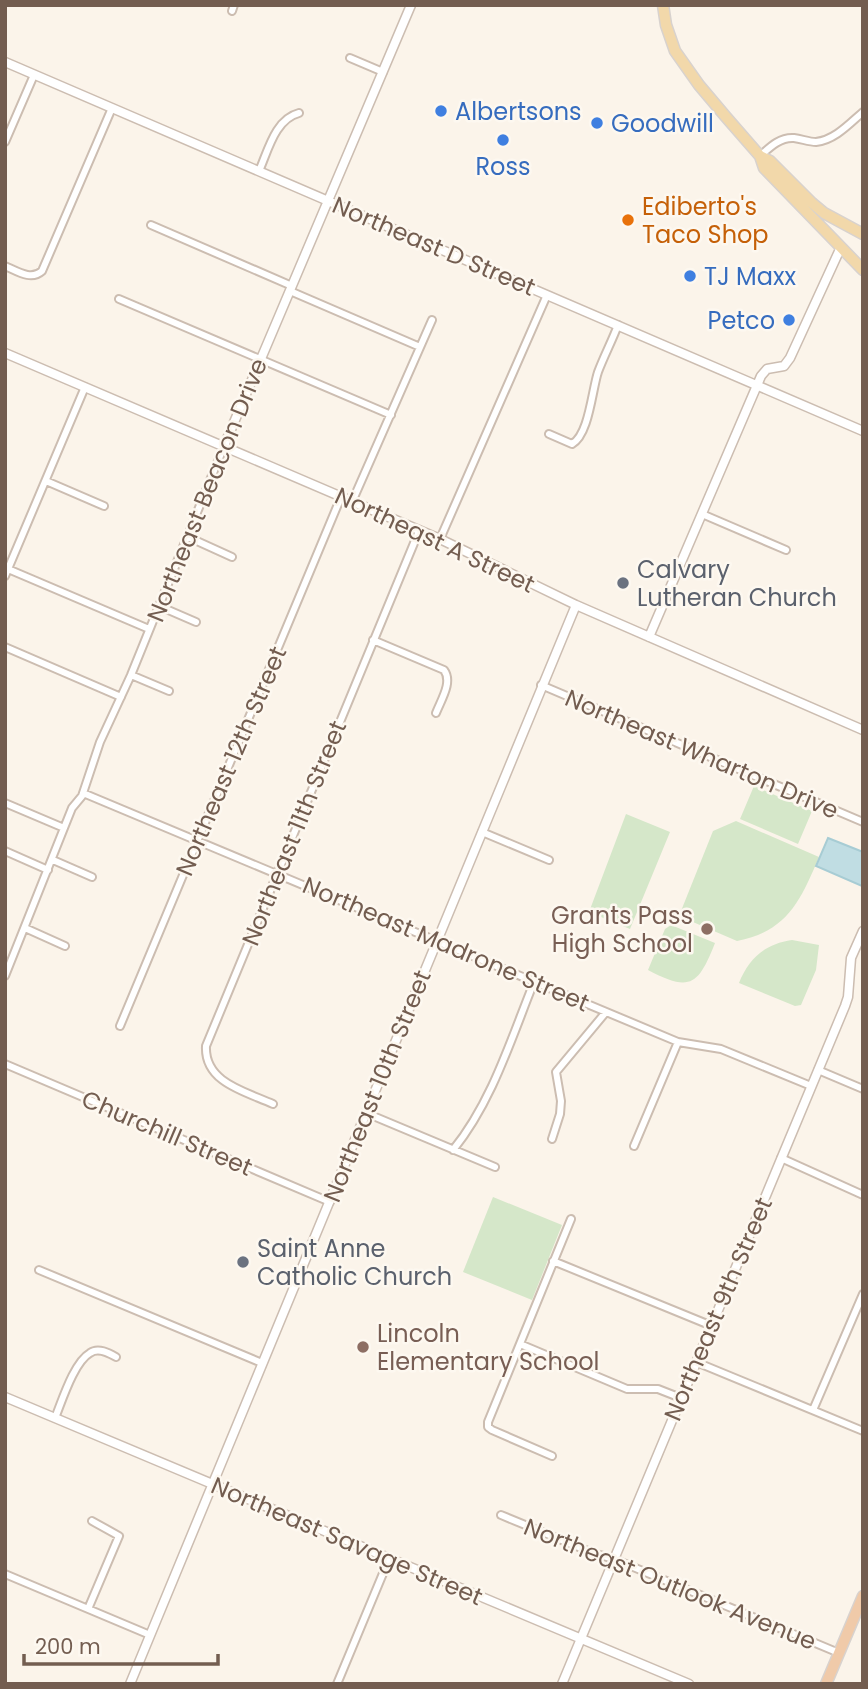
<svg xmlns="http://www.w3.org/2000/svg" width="868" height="1689" viewBox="0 0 868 1689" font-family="Poppins,sans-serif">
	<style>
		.green { fill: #d5e7c9 }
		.water { fill: #c0dde3; stroke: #a7ccd4; stroke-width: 2 }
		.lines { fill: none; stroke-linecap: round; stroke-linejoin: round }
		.minor-casing { stroke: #ccbdb1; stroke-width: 10 }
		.tertiary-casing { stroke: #ccbdb1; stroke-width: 11 }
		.primary-casing { stroke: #d8d2ce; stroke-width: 13 }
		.trunk-casing { stroke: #d8d2ce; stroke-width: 13 }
		.minor { stroke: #fff; stroke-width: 6 }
		.tertiary { stroke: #fff; stroke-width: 8 }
		.primary { stroke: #f2d8aa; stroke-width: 10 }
		.trunk { stroke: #f0caa9; stroke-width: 10 }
		.shop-dot { fill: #3f7fe0; stroke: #fdf8f0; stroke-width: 2.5 }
		.food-dot { fill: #e8710a; stroke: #fdf8f0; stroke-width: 2.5 }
		.worship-dot { fill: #6b7280; stroke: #fdf8f0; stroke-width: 2.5 }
		.education-dot { fill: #8d6e63; stroke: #fdf8f0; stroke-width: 2.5 }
		.labels { text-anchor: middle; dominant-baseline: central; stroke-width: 5; stroke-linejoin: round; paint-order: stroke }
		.shop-label { font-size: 24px; fill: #366cbe; stroke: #fdf8f0; text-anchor: start }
		.food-label { font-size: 24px; fill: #c56008; stroke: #fdf8f0; text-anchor: start }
		.street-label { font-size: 24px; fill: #735d50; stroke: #fdf8f0 }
		.worship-label { font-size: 24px; fill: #5b616d; stroke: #fdf8f0; text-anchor: start }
		.education-label { font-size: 24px; fill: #785e54; stroke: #fdf8f0; text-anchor: end }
	</style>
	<rect width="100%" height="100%" fill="#fbf4ea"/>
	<path class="green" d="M754 786 812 811 798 844 740 819Z
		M626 814 670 832 630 929 589 912Z
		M736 821 819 857C800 902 787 931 737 941L679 916 713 831Z
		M671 925 715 943C698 986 690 992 648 970L665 929Z
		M792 940 819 945 816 970 801 1005 795 1006 739 983C749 958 765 944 792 940Z
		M493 1197 562 1225 532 1300 463 1272Z"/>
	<path class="water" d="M828 838 863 852 862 886 816 866Z"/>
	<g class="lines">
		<defs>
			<path id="minor" d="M232 11 234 5
				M350 58 383 72
				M5 142 34 75
				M760 156C770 147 780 137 794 138 802 139 809 142 816 142 835 140 850 123 863 112
				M259 171C268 151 275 119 299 113
				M151 225 292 286
				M5 266C17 271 31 281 42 271L112 108
				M290 291 420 347
				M119 299 391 415
				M549 434 572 444C589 435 592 390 598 372 604 356 612 341 618 325
				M46 481 104 506
				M352 502 432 320
				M702 514 786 550
				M188 537 232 557
				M440 539 547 295
				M8 569 149 629
				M5 576 85 387
				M159 606 196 622
				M373 640 444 670C453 682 441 700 436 713
				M5 647 121 697
				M131 675 169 691
				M541 685 863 822
				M83 793 678 1042 721 1049 811 1086
				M5 803 64 828
				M482 832 549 860
				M5 851 48 870
				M53 860 92 877
				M25 928 65 946
				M5 976 64 828 72 808 82 796 100 742 131 675 224 446
				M120 1026 341 497
				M5 1064 330 1202
				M818 1070 863 1089
				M273 1104C247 1092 204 1083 206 1046L419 531
				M366 1113 495 1167
				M552 1139 560 1114 561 1101 556 1072 606 1012
				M634 1146 678 1042
				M453 1150C492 1102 511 1039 534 982
				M781 1158 863 1195
				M553 1261 712 1326
				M39 1270 262 1363
				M520 1344 627 1389H658L681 1398
				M696 1362 863 1431
				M813 1410 863 1294
				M55 1418C62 1401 74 1362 90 1353 98 1347 109 1353 116 1357
				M552 1456 492 1430 488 1427V1422L571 1219
				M501 1515 593 1553 614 1559 839 1653
				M5 1574 150 1635
				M88 1609 119 1536 92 1521
				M337 1684 389 1559"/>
			<path id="tertiary" d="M5 62 863 431
				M5 353 440 539 576 605 863 730
				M224 446 411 5
				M649 637 761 376 767 369 784 366 790 358 841 247
				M5 1397 689 1684
				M130 1684 576 605
				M562 1684 845 1006 848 997 851 958 863 931"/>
			<path id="primary" d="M663 5 666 25 675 51 699 85 726 117 760 156 770 161 812 203 824 213 863 234
				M760 156 764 168 863 270"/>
			<path id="trunk" d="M826 1684 863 1596"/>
		</defs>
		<use href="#minor" class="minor-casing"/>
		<use href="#tertiary" class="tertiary-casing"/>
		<use href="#primary" class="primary-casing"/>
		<use href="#trunk" class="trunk-casing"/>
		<use href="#minor" class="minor"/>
		<use href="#tertiary" class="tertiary"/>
		<use href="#primary" class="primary"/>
		<use href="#trunk" class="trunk"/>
	</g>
	<g class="shop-dot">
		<circle cx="441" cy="111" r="7"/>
		<circle cx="597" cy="123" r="7"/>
		<circle cx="503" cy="140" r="7"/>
		<circle cx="690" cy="276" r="7"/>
		<circle cx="789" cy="320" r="7"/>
	</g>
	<circle class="food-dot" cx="628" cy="220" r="7"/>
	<g class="worship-dot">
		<circle cx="623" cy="583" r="7"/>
		<circle cx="243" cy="1262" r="7"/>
	</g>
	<g class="education-dot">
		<circle cx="707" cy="929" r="7"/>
		<circle cx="363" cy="1347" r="7"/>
	</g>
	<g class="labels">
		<g class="shop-label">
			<text x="455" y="111">Albertsons</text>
			<text x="611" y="123">Goodwill</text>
			<text x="503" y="166" text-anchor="middle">Ross</text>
			<text x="704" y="276">TJ Maxx</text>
			<text x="775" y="320" text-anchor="end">Petco</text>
		</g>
		<g class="food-label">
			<text x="642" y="206">Ediberto's<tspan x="642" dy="28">Taco Shop</tspan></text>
		</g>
		<g class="street-label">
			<text transform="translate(434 246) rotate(23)">Northeast D Street</text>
			<text transform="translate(207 490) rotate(-68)">Northeast Beacon Drive</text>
			<text transform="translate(435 540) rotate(25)">Northeast A Street</text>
			<text transform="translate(702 754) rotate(23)">Northeast Wharton Drive</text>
			<text transform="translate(231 761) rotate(-67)">Northeast 12th Street</text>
			<text transform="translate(294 833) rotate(-68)">Northeast 11th Street</text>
			<text transform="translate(446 944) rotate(23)">Northeast Madrone Street</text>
			<text transform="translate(377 1086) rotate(-68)">Northeast 10th Street</text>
			<text transform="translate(167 1133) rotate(23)">Churchill Street</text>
			<text transform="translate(718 1309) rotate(-67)">Northeast 9th Street</text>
			<text transform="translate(347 1541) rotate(23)">Northeast Savage Street</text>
			<text transform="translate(670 1584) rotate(22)">Northeast Outlook Avenue</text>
		</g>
		<g class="worship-label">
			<text x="637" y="569">Calvary<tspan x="637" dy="28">Lutheran Church</tspan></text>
			<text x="257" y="1248">Saint Anne<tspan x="257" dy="28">Catholic Church</tspan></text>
		</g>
		<g class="education-label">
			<text x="693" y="915">Grants Pass<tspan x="693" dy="28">High School</tspan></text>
			<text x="377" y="1333" text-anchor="start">Lincoln<tspan x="377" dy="28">Elementary School</tspan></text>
		</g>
	</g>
	<rect width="868" height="1689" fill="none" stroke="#735d50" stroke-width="14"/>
	<path d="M24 1654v10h194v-10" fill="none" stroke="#735d50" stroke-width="3.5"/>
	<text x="35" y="1654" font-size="21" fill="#735d50" stroke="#fdf8f0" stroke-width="5" paint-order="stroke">200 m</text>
</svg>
